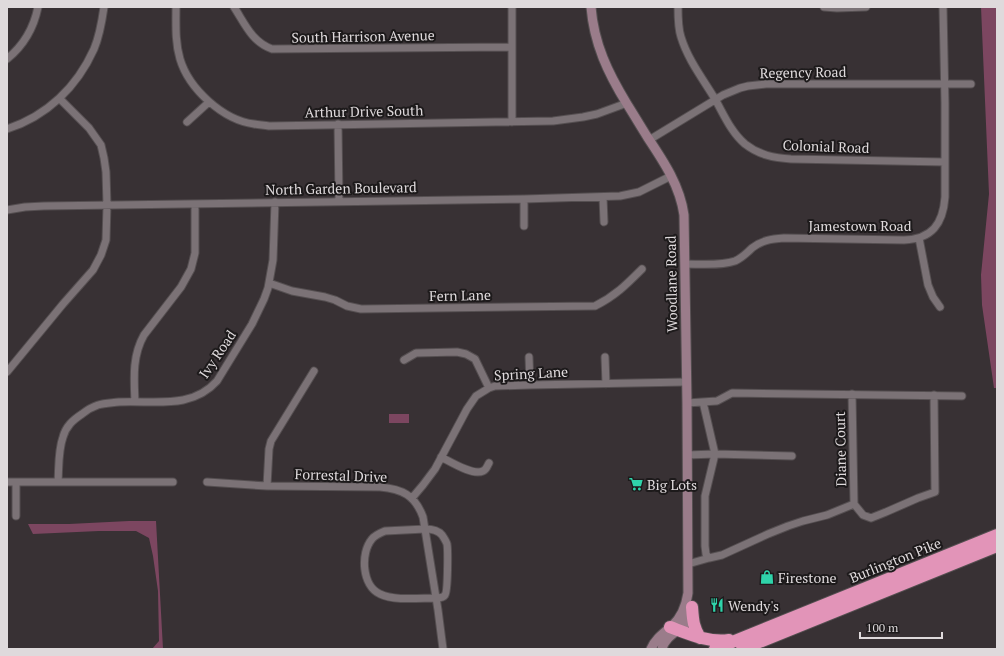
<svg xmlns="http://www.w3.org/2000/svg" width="1004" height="656" viewBox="0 0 1004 656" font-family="'PT Serif',serif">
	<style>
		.green { fill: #7c4660 }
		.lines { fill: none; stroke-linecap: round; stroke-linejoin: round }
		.street-casing { stroke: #554f51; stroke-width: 9 }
		.secondary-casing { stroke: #554f51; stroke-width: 11 }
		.highway-casing { stroke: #554f51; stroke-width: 14 }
		.street { stroke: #7b7276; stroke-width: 7 }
		.secondary { stroke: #9a7c8a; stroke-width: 9 }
		.highway { stroke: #e294b8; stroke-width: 12 }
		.labels { text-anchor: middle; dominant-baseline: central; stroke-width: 4; stroke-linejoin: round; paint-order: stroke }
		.street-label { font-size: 14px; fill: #dfdadc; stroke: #1d1a1b }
		.poi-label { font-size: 14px; fill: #dfdadc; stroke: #1d1a1b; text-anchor: start }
	</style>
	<rect width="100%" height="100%" fill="#383134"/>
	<path class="green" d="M981 7H997V388H994L982 305 981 275 989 194Z
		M389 414H409V423H389Z
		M129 521H156L163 649H152L159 641 158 591 153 556 149 538 136 531H99L33 534 28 524H69Z"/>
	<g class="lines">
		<defs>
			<path id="street" d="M176 7C176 25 175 42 180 59 189 89 223 120 254 124 259 125 264 125 269 126L553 121 583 117 597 114 627 103
				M234 7C245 24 252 42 272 49L512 47
				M512 7V122
				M678 7C678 17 678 28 681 37 688 60 703 79 715 99 724 115 731 132 745 144 759 155 774 158 791 159L945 162
				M824 7 837 8 866 7
				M7 59C23 46 34 27 38 7
				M187 122 209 102
				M338 124 339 201
				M7 129C47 116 77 87 94 49 100 35 102 21 104 7
				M649 140 723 95 740 88 748 86 766 84H971
				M603 197 604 222
				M524 199V226
				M7 210 25 207 44 206 524 199 620 196 639 192 671 176
				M919 238 928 285 933 297 940 307
				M685 264C700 264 721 266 735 261 742 258 747 253 752 248 762 240 772 239 784 238L904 240C932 239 943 224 945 197V103L943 7
				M269 283 292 291 325 297 335 300 347 306 361 309 595 306C615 296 626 285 642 269
				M529 357 530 385
				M605 357 606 384
				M404 360 416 353 457 352 466 354 475 359 489 388
				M7 372 63 304 93 270 101 255 106 240 107 205 106 172 104 158 101 145 89 128 60 99
				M852 394 854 504
				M135 402C134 379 132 356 144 335L181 287 191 269 195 253V204
				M703 402 715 454 705 496V546L706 554 709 558 722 555 768 534 788 526 803 521 827 515 854 504
				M687 403 717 401 732 393 962 396
				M687 455 715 454 792 456
				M441 457C451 462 473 476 483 471 487 469 487 466 489 463
				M7 482H173
				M16 482V516
				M58 482C59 467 58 451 63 437 66 426 73 420 82 414 87 410 92 407 98 405 105 403 112 403 119 402 154 400 191 410 217 381L252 324 264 299 268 288 273 260 275 202
				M207 482 267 486 380 487C402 489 415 495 423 517L438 610 443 649
				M267 486 269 449 271 441 314 371
				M412 498 423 485 435 469 467 409 476 396 489 388 495 386 530 385 686 382
				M854 504 863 515 871 518 886 512 918 498 935 492 934 395
				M425 529C431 529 438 530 442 535 444 538 446 541 447 544 448 550 448 591 445 595 443 598 439 598 436 598 420 598 394 601 380 594 362 586 360 553 372 539 375 535 380 533 385 531Z
				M688 564 709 558"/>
			<path id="secondary" d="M591 7C594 44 608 73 627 104 634 115 641 127 648 138 664 162 680 186 684 215L687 403 688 593C686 606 682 617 672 626 664 633 655 639 651 649
				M662 649C665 636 679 631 687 622 689 619 690 613 691 609"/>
			<path id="highway" d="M692 607C693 620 693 626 700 638
				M670 627C689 634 709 643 729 640
				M715 649 997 535
				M742 649 997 546"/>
		</defs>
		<use href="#street" class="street-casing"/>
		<use href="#secondary" class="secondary-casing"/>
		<use href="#highway" class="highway-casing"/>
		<use href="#street" class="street"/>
		<use href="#secondary" class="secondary"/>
		<use href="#highway" class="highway"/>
	</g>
	<defs>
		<symbol id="supermarket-bare" viewBox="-9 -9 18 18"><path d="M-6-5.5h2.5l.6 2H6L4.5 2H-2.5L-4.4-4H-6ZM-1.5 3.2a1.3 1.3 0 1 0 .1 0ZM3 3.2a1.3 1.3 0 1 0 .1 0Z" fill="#2fd4aa" stroke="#1d1a1b" stroke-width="2.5" paint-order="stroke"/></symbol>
		<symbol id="shop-bare" viewBox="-9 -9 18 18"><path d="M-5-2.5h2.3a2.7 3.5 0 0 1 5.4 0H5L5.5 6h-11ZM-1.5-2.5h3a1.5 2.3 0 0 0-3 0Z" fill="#2fd4aa" stroke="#1d1a1b" stroke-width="2.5" paint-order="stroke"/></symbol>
		<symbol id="restaurant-bare" viewBox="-9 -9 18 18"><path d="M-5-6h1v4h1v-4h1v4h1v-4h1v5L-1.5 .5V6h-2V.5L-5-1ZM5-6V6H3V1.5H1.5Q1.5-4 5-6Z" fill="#2fd4aa" stroke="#1d1a1b" stroke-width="2.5" paint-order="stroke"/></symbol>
	</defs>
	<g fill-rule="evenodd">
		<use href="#supermarket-bare" x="626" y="474" width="20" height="20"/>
		<use href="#shop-bare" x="757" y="567" width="20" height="20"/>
		<use href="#restaurant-bare" x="707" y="595" width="20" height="20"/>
	</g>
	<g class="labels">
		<g class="street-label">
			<text transform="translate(363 36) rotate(-1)">South Harrison Avenue</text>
			<text transform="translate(803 72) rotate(-1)">Regency Road</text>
			<text transform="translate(364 111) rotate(-1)">Arthur Drive South</text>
			<text transform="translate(826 146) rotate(2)">Colonial Road</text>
			<text transform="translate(341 188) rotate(-1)">North Garden Boulevard</text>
			<text x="860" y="225">Jamestown Road</text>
			<text transform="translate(671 284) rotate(-91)">Woodlane Road</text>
			<text transform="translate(460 295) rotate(-1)">Fern Lane</text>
			<text transform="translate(217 354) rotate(-56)">Ivy Road</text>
			<text transform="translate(531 373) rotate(-3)">Spring Lane</text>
			<text transform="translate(840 449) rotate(-91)">Diane Court</text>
			<text transform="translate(341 475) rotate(2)">Forrestal Drive</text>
			<text transform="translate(895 560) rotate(-22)">Burlington Pike</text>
		</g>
		<g class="poi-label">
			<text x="647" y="484">Big Lots</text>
			<text x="778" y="577">Firestone</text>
			<text x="728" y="605">Wendy's</text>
		</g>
	</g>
	<rect width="1004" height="656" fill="none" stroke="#dfdadc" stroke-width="16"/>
	<path d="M860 632v6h82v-6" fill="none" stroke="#dfdadc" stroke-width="2"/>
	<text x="866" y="632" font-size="12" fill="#dfdadc" stroke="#1d1a1b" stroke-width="3" paint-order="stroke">100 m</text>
</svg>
